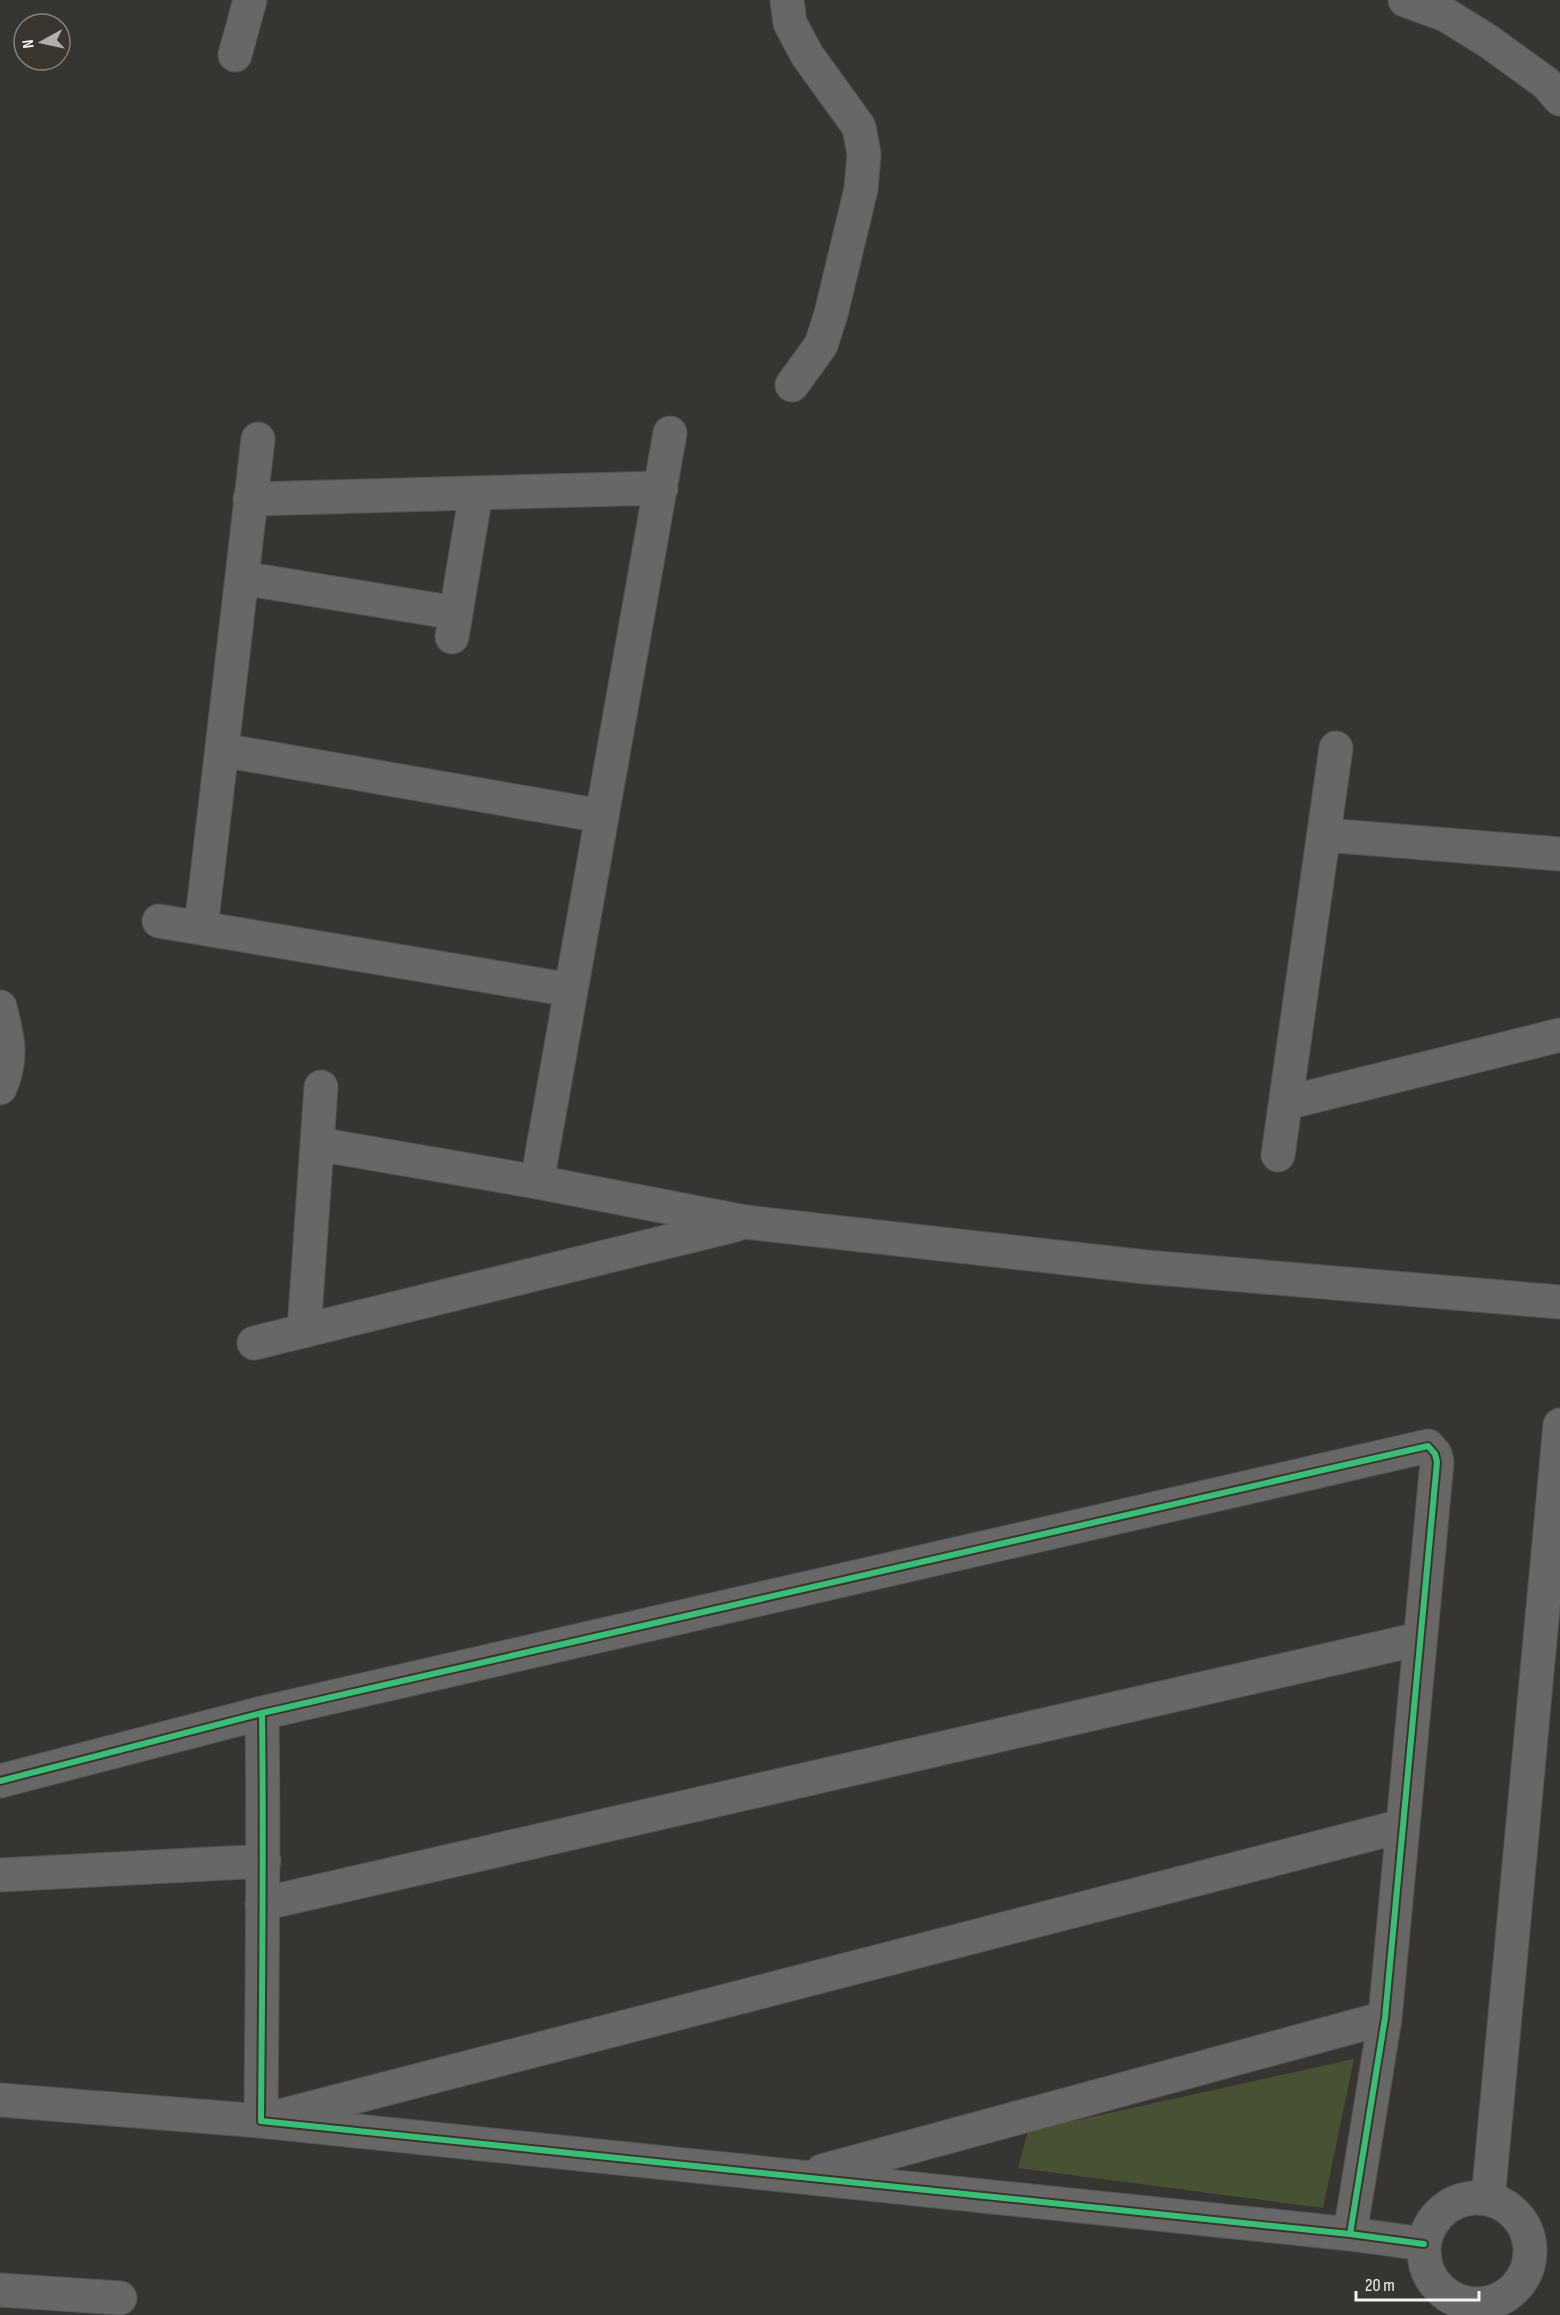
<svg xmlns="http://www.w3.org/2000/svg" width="1560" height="2315" viewBox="0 0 1560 2315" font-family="'Sofia Sans Condensed',sans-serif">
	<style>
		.green { fill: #475235 }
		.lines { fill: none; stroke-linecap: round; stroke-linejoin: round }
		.minor-casing { stroke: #565451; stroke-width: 35 }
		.minor { stroke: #686765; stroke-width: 33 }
		.cycleway-casing { stroke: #3a362f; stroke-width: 10 }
		.cycleway { stroke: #3abd76; stroke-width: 6 }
	</style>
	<rect width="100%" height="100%" fill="#373532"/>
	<path class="green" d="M1354 2059 1323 2208 1018 2168 1028 2131Z"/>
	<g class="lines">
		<defs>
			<path id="minor" d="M787 0 790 23 807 55 859 127 864 154 861 189 831 314 821 345 792 385
				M1405 0 1446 15 1488 41 1546 83 1560 99
				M235 55 250 0
				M250 499 661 488
				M242 578 456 613
				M452 637 476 493
				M222 750 602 816
				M1325 835 1560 854
				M159 921 571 990
				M201 928 258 439
				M0 1007C8 1038 13 1058 0 1088
				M1286 1103 1560 1035
				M317 1144 537 1182 745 1222 1146 1267 1560 1302
				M1278 1155 1336 748
				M537 1182 670 433
				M304 1331 321 1087
				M254 1343 735 1225
				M262 1713C264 1849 262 1985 261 2121L1350 2234 1424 2244
				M0 1781 262 1713 1428 1446 1435 1454 1437 1462 1385 2018 1350 2234
				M0 1875 264 1861
				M262 1904 1419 1639
				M0 2100 261 2121 1402 1826
				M822 2171 1385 2018
				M1424 2251a53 53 0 1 1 106 0a53 53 0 1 1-106 0Z
				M1488 2199 1560 1425
				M0 2290 120 2298"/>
		</defs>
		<use href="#minor" class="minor-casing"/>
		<use href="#minor" class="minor"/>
		<defs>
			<path id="cycleway" d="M262 1713C264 1849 262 1985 261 2121L1350 2234 1424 2244
				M0 1781 262 1713 1428 1446 1435 1454 1437 1462 1385 2018 1350 2234"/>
		</defs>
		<use href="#cycleway" class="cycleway-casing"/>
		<use href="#cycleway" class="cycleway"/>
	</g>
	<g transform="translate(42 42) rotate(262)"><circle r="28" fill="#3a362f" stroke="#85827c" stroke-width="1.5"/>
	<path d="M0-4.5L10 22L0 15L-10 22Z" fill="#b2b0ad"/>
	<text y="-9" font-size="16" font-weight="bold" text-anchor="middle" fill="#f5f3ef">N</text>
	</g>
	<path d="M1356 2291v9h123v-9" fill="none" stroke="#f5f3ef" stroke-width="3"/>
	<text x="1365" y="2291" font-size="18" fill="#f5f3ef" stroke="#3a362f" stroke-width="4.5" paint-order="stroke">20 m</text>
</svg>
